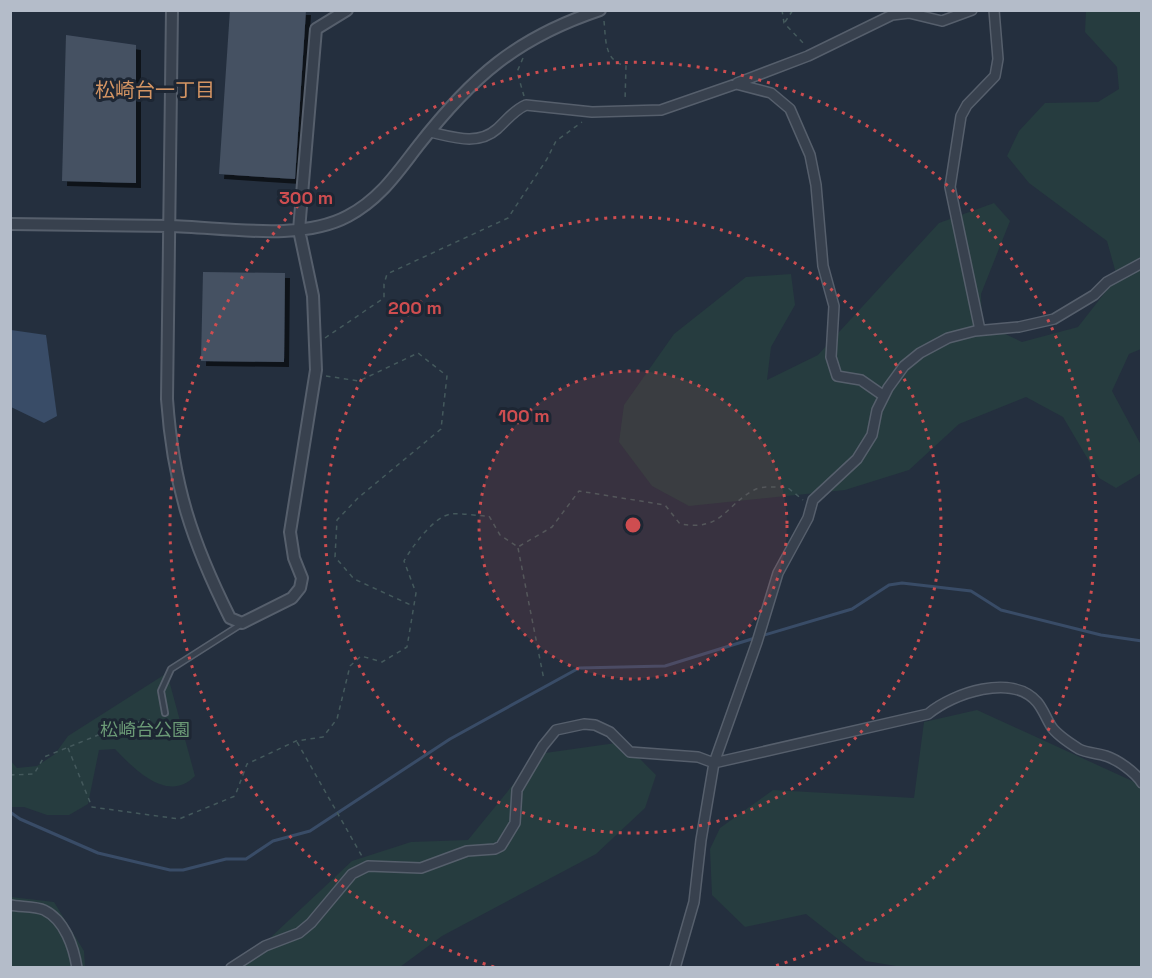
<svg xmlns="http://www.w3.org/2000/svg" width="1152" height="978" viewBox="0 0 1152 978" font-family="'Space Grotesk','Noto Sans JP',sans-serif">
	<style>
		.green { fill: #263c3f }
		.water { fill: #394c67 }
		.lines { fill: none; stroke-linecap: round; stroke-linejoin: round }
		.stream { stroke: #394c67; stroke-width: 3 }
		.building { fill: #455162; filter: url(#shadow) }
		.service-casing { stroke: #565f6c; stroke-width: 8 }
		.minor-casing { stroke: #565f6c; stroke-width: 12 }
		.tertiary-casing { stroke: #565f6c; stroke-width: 14 }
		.path { stroke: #44595c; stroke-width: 1.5; stroke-dasharray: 4.5 4.5; stroke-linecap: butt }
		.service { stroke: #38414e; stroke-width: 4.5 }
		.minor { stroke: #38414e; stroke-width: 9 }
		.tertiary { stroke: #38414e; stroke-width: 10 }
		.ring { fill: none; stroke: #ce4d50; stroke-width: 3; stroke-dasharray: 3 6 }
		.labels { text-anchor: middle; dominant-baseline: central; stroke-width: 6; stroke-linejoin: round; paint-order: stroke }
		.park-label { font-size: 18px; fill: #6b9a76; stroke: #1d2633 }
		.neighbourhood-label { font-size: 20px; fill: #d59563; stroke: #1d2633 }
		.centre { fill: #ce4d50; stroke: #1d2633; stroke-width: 3 }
		.ring-label { font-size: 18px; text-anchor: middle; font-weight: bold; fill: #ce4d50; stroke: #1d2633; stroke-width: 6; stroke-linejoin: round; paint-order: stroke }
	</style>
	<defs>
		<filter id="shadow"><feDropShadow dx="5" dy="5" stdDeviation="0" flood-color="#0009"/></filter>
	</defs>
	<rect width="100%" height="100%" fill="#242f3e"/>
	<path class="green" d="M1086 11H1141V349L1129 354 1112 391 1141 445V473L1116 488 1099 478 1063 417 1026 397 959 424 909 470 845 490 689 506 652 486 619 442 624 405 674 334 746 277 791 274 795 305 771 347 767 380 818 355 939 223 994 203 1010 221 981 294 982 323 1022 342 1078 327 1117 277 1107 241 1029 183 1007 156 1019 131 1045 103 1098 102 1119 89 1117 67 1085 32Z
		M167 673 195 776C168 804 134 769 115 749L99 750 88 804 69 815H47L24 807H11L10 760 17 768 37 766 55 754 68 736Z
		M977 710 1141 785V967L908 968 866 961 806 914 745 927 712 895 710 849 720 828 773 790 914 798 924 722Z
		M623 742 656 775 645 808 596 854 442 936 400 967 238 968 352 861 411 842 468 840 538 754Z
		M11 897 54 902 84 951 85 967 11 968Z"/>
	<path class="water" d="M11 330 46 335 57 416 44 423 11 407Z"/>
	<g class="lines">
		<path class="stream" d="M761 636 852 609 889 585 902 583 971 591 1001 610 1101 635 1142 641
			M10 812 20 819 98 853 170 870H183L226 859H246L273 841 310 831 450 739 579 668 665 666 755 638"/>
	</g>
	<path class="building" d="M230 10H306L295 179 219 174Z
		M66 35 136 45V183L62 181Z
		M203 272 285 273 284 362 201 361Z"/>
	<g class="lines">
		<defs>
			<path id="service" d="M165 713 161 691 171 669 240 625"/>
			<path id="minor" d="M737 83 808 56 892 15 909 13 942 21 972 10
				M430 132C453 137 478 146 497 129 507 120 514 110 526 105L592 112 661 110 736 84 771 93 790 109 810 155 816 185 823 266 834 306 831 357 837 376 861 380 884 396
				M980 330 950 187 961 116 967 105 995 76 998 59 994 10
				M10 905C20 907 36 906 44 910 65 920 74 948 77 968
				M231 968 265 946 299 933 311 923 352 874 368 866 421 868 467 851 495 849 501 846 515 823 517 790 543 746 556 730 584 724 595 725 610 732 630 752 698 757 714 763 928 714C953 693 1012 673 1037 702 1043 709 1046 718 1051 726 1056 734 1071 744 1079 749 1087 753 1097 753 1106 756 1118 760 1135 772 1142 783
				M675 968 694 902 701 840 714 763 757 642 778 573 808 518 813 500 857 459 872 435 877 410 888 388 904 366 920 353 948 338 975 331 1019 327 1054 319 1094 295 1107 282 1142 263"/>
			<path id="tertiary" d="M172 10 167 399C173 485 192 542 230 618L242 623 292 598 300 588 302 578 294 558 290 532 316 370 313 296 299 230 316 29 347 10
				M10 224C63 225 116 225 169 226 223 227 300 242 348 216 380 199 397 173 418 146 472 77 516 38 600 10"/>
		</defs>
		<use href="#service" class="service-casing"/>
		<use href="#minor" class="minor-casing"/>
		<use href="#tertiary" class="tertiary-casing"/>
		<path class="path" d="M782 10 784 23 806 46
			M604 21C606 40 604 61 626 66L625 101
			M785 22 793 10
			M523 58 517 72 524 96
			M325 338 384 298V284L387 274 508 218 547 159 556 141 582 122
			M326 376 359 381 418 353 447 376 441 429 358 498 337 520 335 557 354 579 413 606
			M518 548 544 680
			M297 742 363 858
			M68 748 92 807 179 819 235 796 247 764 296 741 323 737 337 719 350 666 361 656 382 662 407 647 416 593 404 561C412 547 434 516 451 514 463 513 477 516 489 516L500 535 518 547 552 527 579 491 665 505 680 524C723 531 723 507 754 490 762 485 778 488 787 487L803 500
			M10 775 34 774 44 757 123 725 150 720"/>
		<use href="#service" class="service"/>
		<use href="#minor" class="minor"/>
		<use href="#tertiary" class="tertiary"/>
	</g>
	<circle cx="633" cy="525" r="154" fill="#ce4d50" fill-opacity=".12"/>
	<g class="ring">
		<circle cx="633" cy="525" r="154"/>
		<circle cx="633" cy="525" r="308"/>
		<path d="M494 967A463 463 0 1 1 772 967"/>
	</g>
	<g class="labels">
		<g class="park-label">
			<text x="145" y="729">松崎台公園</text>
		</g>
		<g class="neighbourhood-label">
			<text x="155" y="90">松崎台一丁目</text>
		</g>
	</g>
	<circle cx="633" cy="525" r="9" class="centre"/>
	<g class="ring-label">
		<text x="306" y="204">300 m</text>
		<text x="415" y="314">200 m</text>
		<text x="524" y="422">100 m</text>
	</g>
	<rect width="1152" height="978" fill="none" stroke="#b4bcc9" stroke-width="24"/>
</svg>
